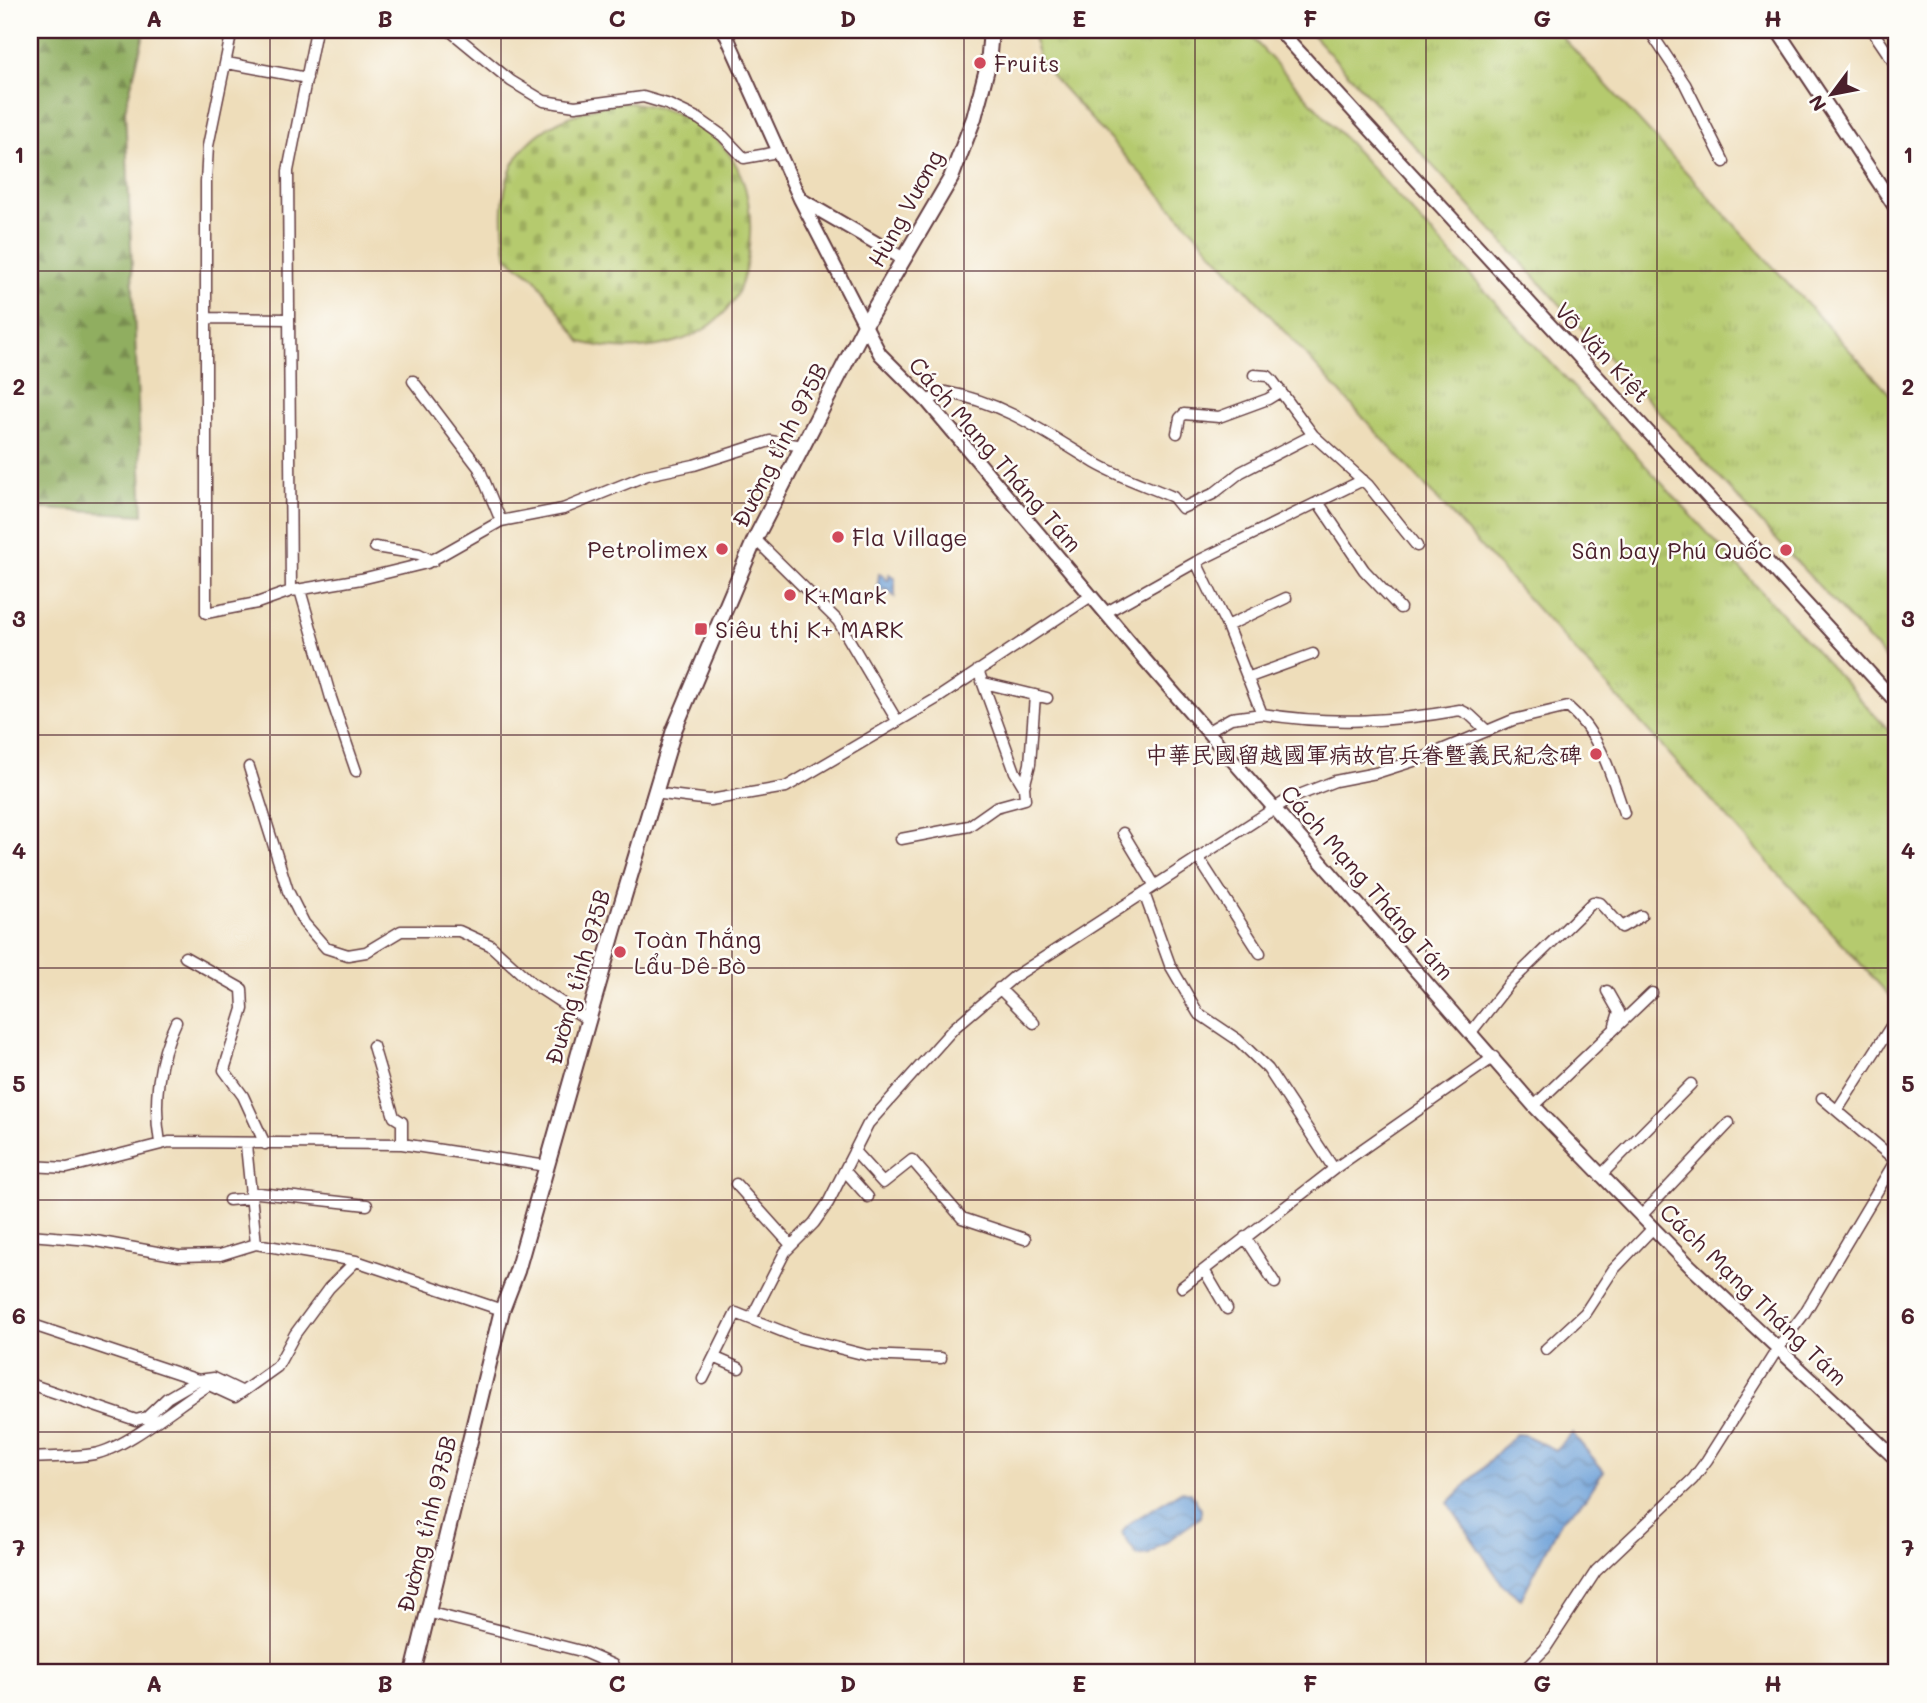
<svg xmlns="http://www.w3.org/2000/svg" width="1927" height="1703" viewBox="0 0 1927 1703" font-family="Mali,'LXGW WenKai TC',sans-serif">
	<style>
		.grass { fill: url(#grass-tufts); stroke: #80744c; stroke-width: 2 }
		.forest { fill: url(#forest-firs); stroke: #6d6646; stroke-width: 2 }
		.cemetery { fill: url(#cemetery-stones); stroke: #80744c; stroke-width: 2 }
		.water { fill: url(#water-waves); stroke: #5c6082; stroke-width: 2 }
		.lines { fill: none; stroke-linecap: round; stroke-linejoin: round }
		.minor-casing { stroke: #633c40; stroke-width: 13 }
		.tertiary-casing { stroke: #633c40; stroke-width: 16 }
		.secondary-casing { stroke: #633c40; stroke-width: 18 }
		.minor { stroke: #fff; stroke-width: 10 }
		.tertiary { stroke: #fff; stroke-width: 12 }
		.secondary { stroke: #fff; stroke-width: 14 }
		.grid { fill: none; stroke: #4a1f2b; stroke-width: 2; stroke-opacity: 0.55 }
		.poi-dot { fill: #d1495b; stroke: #fdfcf7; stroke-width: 2.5 }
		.labels { text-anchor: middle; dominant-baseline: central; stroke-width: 5; stroke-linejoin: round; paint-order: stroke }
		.poi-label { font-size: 23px; fill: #4a1f2b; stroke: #fdfcf7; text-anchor: start }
		.street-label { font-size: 23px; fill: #4a1f2b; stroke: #fdfcf7 }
		.neatline { fill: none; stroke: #4a1f2b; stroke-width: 2.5 }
		.grid-label { font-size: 23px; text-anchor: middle; font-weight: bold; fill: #4a1f2b }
	</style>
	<defs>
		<pattern id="grass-tufts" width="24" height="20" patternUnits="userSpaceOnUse" patternTransform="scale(1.75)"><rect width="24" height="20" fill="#b5ca6e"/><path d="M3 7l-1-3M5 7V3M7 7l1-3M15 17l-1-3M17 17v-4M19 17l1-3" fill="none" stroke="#9dad5f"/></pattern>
		<pattern id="forest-firs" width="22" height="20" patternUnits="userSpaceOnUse" patternTransform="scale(1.75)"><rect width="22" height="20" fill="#90ae61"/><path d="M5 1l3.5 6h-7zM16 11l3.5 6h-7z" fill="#788d50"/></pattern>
		<pattern id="cemetery-stones" width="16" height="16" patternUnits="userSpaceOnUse" patternTransform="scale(1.75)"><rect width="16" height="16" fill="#b5ca6e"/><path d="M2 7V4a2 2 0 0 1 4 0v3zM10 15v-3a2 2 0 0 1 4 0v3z" fill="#9dad5f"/></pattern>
		<pattern id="water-waves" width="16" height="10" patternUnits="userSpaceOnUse" patternTransform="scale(1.75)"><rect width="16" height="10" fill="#6da0d8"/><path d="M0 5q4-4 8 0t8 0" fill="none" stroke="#5c82af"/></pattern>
	</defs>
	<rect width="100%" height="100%" fill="#fdfcf7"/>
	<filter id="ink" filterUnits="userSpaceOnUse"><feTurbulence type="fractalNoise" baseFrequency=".0143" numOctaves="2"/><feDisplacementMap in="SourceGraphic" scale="14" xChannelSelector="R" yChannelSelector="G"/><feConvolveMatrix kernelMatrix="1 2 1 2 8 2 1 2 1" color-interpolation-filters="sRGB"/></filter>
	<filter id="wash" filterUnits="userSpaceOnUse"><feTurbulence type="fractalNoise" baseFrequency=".00686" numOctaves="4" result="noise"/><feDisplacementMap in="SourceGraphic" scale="28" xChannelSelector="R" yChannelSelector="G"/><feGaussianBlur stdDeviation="1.57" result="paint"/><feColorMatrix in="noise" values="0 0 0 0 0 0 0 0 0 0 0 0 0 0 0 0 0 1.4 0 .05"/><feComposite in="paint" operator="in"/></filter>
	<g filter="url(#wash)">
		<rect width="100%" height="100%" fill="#eeddba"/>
		<path class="grass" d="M1031 30H1245L1897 739V1004L1041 64Z
			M1308 30H1556L1897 402V671Z"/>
		<path class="forest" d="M30 30H145L125 110 143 515 30 508Z"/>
		<path class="cemetery" d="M619 102C699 106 754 151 750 236 749 256 744 286 732 303 701 349 629 356 581 342L535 278 507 258C489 162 526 121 619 102Z"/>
		<path class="water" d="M879 574 884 576 885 579 889 580V574L895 578V597L887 590 877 591Z
			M1572 1433 1604 1471 1585 1499 1561 1521 1521 1599 1503 1585 1448 1503 1516 1434 1525 1435 1556 1450Z
			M1182 1491 1191 1493 1201 1509V1517L1149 1554 1137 1556 1122 1533 1128 1524Z"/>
	</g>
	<g filter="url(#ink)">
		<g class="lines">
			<defs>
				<path id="minor" d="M232 30 208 146 206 182V613L257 603 291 591 361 579 427 563 501 521 563 509 647 475 694 465 770 441 804 446
					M449 30 511 81 544 101 575 106 643 97 667 104 699 119 723 136 744 158 778 152
					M1649 30 1685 84 1724 162
					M1872 30 1897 67
					M227 63 307 78
					M208 318 288 319
					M1254 375 1268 376 1272 380 1313 435 1368 485 1417 546
					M413 381 479 468 501 521
					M927 401 945 392C1003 402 1046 433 1095 463 1119 477 1148 486 1173 497L1182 508 1213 494 1241 472 1313 435
					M1177 433 1180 418 1184 414 1219 417 1268 399 1281 391
					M1318 502 1364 570 1400 608
					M755 539 838 621 896 719
					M375 547 419 554 433 561
					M1196 562 1227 626 1262 714 1231 718 1208 731
					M300 590 331 698 356 771
					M291 591 288 171 316 30
					M1105 613 1196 562 1363 480
					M1227 626 1286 598
					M1247 678 1313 654
					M984 683 1047 698
					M1262 714C1329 725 1392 722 1460 710L1470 715 1486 730
					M249 767 288 891 304 923 326 948 348 955 366 952 401 931H459L490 945 533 984 588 1020
					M1024 787 1030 764 1035 695
					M654 793 710 800 786 787 936 699 1091 596
					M1123 833 1155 886
					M901 839 969 826 996 807 1025 799 1024 787 1015 772 978 670
					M1198 857 1260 953
					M1144 893 1170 965 1198 1013 1238 1040 1268 1069 1334 1169
					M185 957 242 989 243 1009 224 1070 243 1096 265 1144
					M999 988 1034 1023
					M1607 991 1619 1012 1615 1025
					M1472 1031 1509 984 1593 902 1600 903 1622 927 1641 916
					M373 1046 394 1117 402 1122V1144
					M1822 1098 1895 1160
					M1534 1106 1652 993
					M1838 1109 1895 1020
					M160 1143C153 1102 158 1059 176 1022
					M246 1145 256 1244
					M854 1151 883 1183 912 1160 962 1218 1025 1239
					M30 1166 67 1168 169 1142 402 1144 547 1166
					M845 1171 868 1197
					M1600 1176 1691 1084
					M736 1184 791 1245
					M250 1192 367 1205
					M229 1200 251 1198
					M1641 1216 1729 1123
					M30 1235 90 1240 179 1256 220 1255 256 1244 356 1261 502 1310
					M1245 1237 1275 1283
					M1204 1270 1227 1309
					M1182 1287 1334 1169 1494 1057
					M751 1319 785 1252 814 1223 828 1203 868 1124 954 1028 1014 977 1289 799 1335 781 1376 773 1420 759 1513 720 1568 707C1601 735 1611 775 1624 813
					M30 1324 198 1380 214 1378 241 1391
					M1546 1349 1585 1313 1613 1270 1653 1228
					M716 1358 739 1368
					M703 1379 736 1313 799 1338 866 1355 941 1358
					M30 1384 136 1420 147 1417 167 1398 198 1380
					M30 1458C51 1456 73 1458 94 1454 127 1448 179 1403 209 1385L235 1397 277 1367 295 1334 329 1288 356 1261
					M427 1612 581 1651 613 1665
					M1521 1673 1545 1649 1596 1571 1693 1479 1707 1460 1778 1348 1804 1314 1897 1158"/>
				<path id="tertiary" d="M724 30 800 199 880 354 927 401 1145 660 1534 1106 1690 1266 1897 1460
					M1279 30 1897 703
					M1777 30 1897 210
					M800 199 902 258"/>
				<path id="secondary" d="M413 1673 502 1310 517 1271 615 926 674 730 755 539 866 323 951 178 974 118 988 65 991 30"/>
			</defs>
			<use href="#minor" class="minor-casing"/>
			<use href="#tertiary" class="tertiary-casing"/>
			<use href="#secondary" class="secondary-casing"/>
			<use href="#minor" class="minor"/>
			<use href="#tertiary" class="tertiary"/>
			<use href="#secondary" class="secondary"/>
		</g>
	</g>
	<path class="grid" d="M270 30V1673M501 30V1673M732 30V1673M964 30V1673M1195 30V1673M1426 30V1673M1657 30V1673M30 271H1897M30 503H1897M30 735H1897M30 968H1897M30 1200H1897M30 1432H1897"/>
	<g class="poi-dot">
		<circle cx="980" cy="63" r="7"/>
		<circle cx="838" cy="537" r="7"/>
		<circle cx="722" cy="549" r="7"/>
		<circle cx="1786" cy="550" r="7"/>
		<circle cx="790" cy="595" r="7"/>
		<rect x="694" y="622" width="14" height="14" rx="3.5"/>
		<circle cx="1596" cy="754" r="7"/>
		<circle cx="620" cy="952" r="7"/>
	</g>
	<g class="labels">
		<g class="poi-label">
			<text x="994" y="63">Fruits</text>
			<text x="852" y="537">Fla Village</text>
			<text x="708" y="549" text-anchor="end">Petrolimex</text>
			<text x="1772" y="550" text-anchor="end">Sân bay Phú Quốc</text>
			<text x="804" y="595">K+Mark</text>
			<text x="715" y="629">Siêu thị K+ MARK</text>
			<text x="1582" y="754" text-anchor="end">中華民國留越國軍病故官兵眷暨義民紀念碑</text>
			<text x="634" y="939">Toàn Thắng<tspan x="634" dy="26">Lẩu Dê Bò</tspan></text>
		</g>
		<g class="street-label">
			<text transform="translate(905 208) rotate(-61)">Hùng Vương</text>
			<text transform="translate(1603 352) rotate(47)">Võ Văn Kiệt</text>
			<text transform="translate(779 445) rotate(-63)">Đường tỉnh 975B</text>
			<text transform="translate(996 454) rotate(49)">Cách Mạng Tháng Tám</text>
			<text transform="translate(1368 882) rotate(49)">Cách Mạng Tháng Tám</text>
			<text transform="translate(577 977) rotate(-74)">Đường tỉnh 975B</text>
			<text transform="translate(1754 1294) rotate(44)">Cách Mạng Tháng Tám</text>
			<text transform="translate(426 1524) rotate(-76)">Đường tỉnh 975B</text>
		</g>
	</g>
	<rect width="1927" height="1703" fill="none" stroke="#fdfcf7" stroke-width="77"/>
	<g transform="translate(1832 94) rotate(238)" stroke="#fdfcf7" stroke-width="5" paint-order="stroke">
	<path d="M0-5L12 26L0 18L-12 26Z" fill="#4a1f2b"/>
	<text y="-10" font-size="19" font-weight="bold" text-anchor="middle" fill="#4a1f2b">N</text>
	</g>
	<rect x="38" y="38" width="1850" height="1626" class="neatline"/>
	<g class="grid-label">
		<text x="154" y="27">A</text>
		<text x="385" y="27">B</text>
		<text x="617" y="27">C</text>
		<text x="848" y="27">D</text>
		<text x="1079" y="27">E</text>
		<text x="1310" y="27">F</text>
		<text x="1542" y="27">G</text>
		<text x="1773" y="27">H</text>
		<text x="19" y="163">1</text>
		<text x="1908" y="163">1</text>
		<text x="19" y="395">2</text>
		<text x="1908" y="395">2</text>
		<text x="19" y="627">3</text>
		<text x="1908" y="627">3</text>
		<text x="19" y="859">4</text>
		<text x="1908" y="859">4</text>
		<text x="19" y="1092">5</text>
		<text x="1908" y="1092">5</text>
		<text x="19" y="1324">6</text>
		<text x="1908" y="1324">6</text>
		<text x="19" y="1556">7</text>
		<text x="1908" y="1556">7</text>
		<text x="154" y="1692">A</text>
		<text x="385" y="1692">B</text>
		<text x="617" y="1692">C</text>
		<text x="848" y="1692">D</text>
		<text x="1079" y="1692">E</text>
		<text x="1310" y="1692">F</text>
		<text x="1542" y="1692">G</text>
		<text x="1773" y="1692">H</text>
	</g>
</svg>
